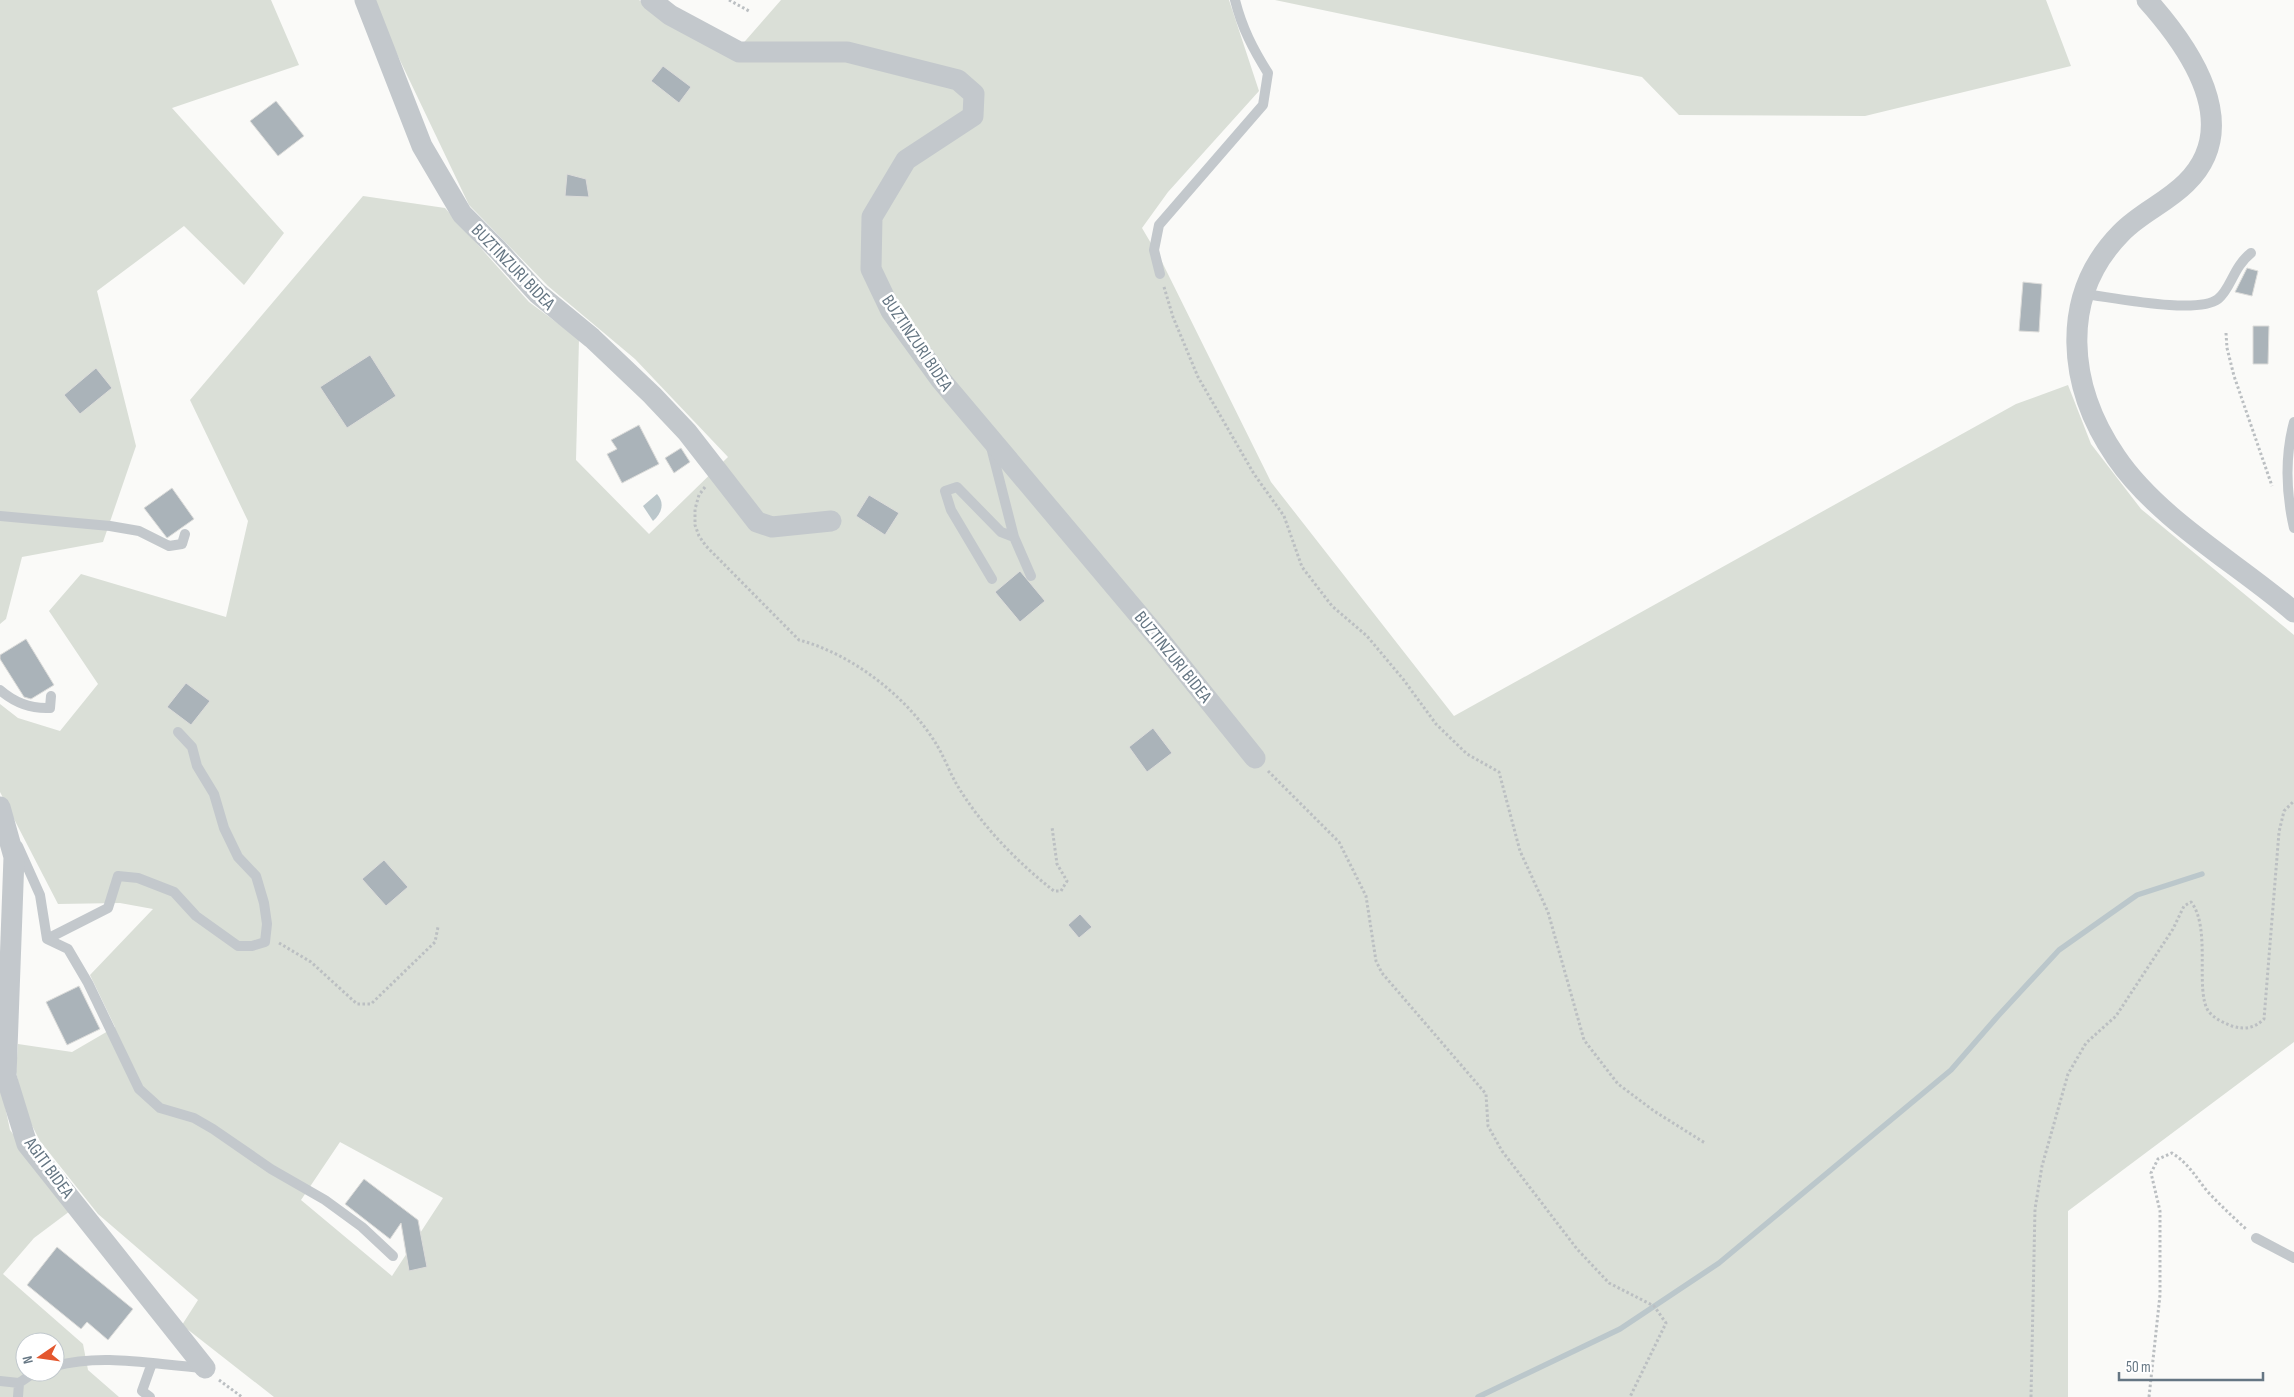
<svg xmlns="http://www.w3.org/2000/svg" width="2294" height="1397" viewBox="0 0 2294 1397" font-family="'Sofia Sans Condensed',sans-serif">
	<style>
		.green { fill: #dadfd7; fill-rule: evenodd }
		.water { fill: #bbc7cb }
		.lines { fill: none; stroke-linecap: round; stroke-linejoin: round }
		.stream { stroke: #bbc7cb; stroke-width: 5.5 }
		.building { fill: #aab3b9; stroke: #dcdcda }
		.path { stroke: #bbbfc2; stroke-width: 3; stroke-dasharray: 2.5 2.5; stroke-linecap: butt }
		.service { stroke: #c3c8cc; stroke-width: 10 }
		.minor { stroke: #c3c8cc; stroke-width: 21 }
		.labels { text-anchor: middle; dominant-baseline: central; stroke-width: 5; stroke-linejoin: round; paint-order: stroke }
		.street-label { font-size: 18px; fill: #657683; stroke: #fff }
	</style>
	<rect width="100%" height="100%" fill="#fafaf8"/>
	<path class="green" d="M0 0H271L299 65 172 108 284 233 244 285 184 226 97 291 136 446 103 542 22 557 6 619 0 624Z
		M374 0H639L668 22 732 56 781 0H1229L1259 91 1168 192 1142 228 1162 262 1271 482 1454 716 2016 404 2068 385 2091 444 2141 509 2294 635V1042L2068 1211V1397H274L182 1325 198 1300 98 1214 40 1141 25 1112 16 1072 18 1044 72 1052 115 1027 90 975 153 909 120 903 58 904 0 792V704L18 718 60 731 98 684 49 611 81 574 226 617 248 521 190 400 363 196 445 208 529 302 579 339 576 460 649 534 728 457 635 359 548 286 469 205 386 31ZM340 1142 443 1198 392 1276 301 1200Z
		M1275 0H2046L2071 66 1865 116 1679 115 1642 77Z
		M0 1082 10 1130 70 1211 34 1238 3 1274 83 1344 88 1370 119 1397H0ZM25 1342H55V1372H25Z"/>
	<path class="water" d="M657 494C665 503 662 513 653 521L643 506Z"/>
	<g class="lines">
		<path class="stream" d="M1478 1397 1620 1329 1719 1263 1951 1070 1998 1016 2059 950 2137 895 2202 874"/>
	</g>
	<path class="building" d="M663 66 691 87 679 103 651 81Z
		M276 101 304 136 278 156 250 121Z
		M567 174 586 179 589 197 565 196Z
		M2247 268 2258 271 2252 296 2235 292Z
		M2023 282 2042 284 2039 332 2019 331Z
		M2253 326H2269L2268 364H2253Z
		M370 355 396 396 347 428 320 387Z
		M96 368 112 388 80 414 64 395Z
		M639 425 659 464 622 483 607 454 617 449 611 440Z
		M681 448 690 462 674 473 665 458Z
		M172 488 194 519 167 538 144 508Z
		M869 495 899 513 885 535 856 516Z
		M1020 571 1045 601 1020 622 995 592Z
		M26 639 54 685 31 699 24 697 0 659V655Z
		M186 683 210 701 191 725 167 707Z
		M1153 728 1172 753 1147 772 1129 747Z
		M384 860 408 887 386 906 362 879Z
		M1080 914 1092 927 1079 938 1068 925Z
		M79 986 100 1029 67 1045 46 1002Z
		M364 1179 418 1220 427 1267 409 1271 401 1223 390 1239 345 1204Z
		M57 1247 133 1309 108 1340 87 1322 81 1329 27 1285Z"/>
	<g class="lines">
		<path class="path" d="M729 0 749 11
			M1164 287 1173 317 1198 377 1254 474 1284 516 1302 567 1332 606 1367 636 1403 679 1436 724 1467 754 1499 772 1520 851 1548 912 1584 1040 1618 1084 1654 1111 1705 1143
			M2226 333 2227 348 2234 376 2272 486
			M705 487 699 495 695 509V525L699 536 706 546 799 640C853 654 910 699 938 747 945 759 950 773 957 785 981 825 1017 862 1054 891H1061L1067 881 1057 864 1052 827
			M1268 771 1339 842 1366 896 1376 961 1382 973 1486 1094 1488 1126 1502 1151 1577 1249 1609 1283 1654 1306 1666 1323 1630 1397
			M279 943 311 962 357 1004H371L435 942 438 927
			M219 1380 242 1397
			M2031 1397 2035 1209 2042 1166 2068 1074 2086 1043 2116 1016 2173 929 2184 906 2191 902C2212 928 2194 992 2209 1012 2215 1019 2224 1023 2232 1026 2245 1030 2255 1028 2264 1019L2279 832 2284 811 2294 801
			M2149 1397 2160 1295V1211L2151 1173 2158 1159 2172 1153C2188 1163 2196 1177 2207 1191 2220 1205 2233 1217 2247 1230"/>
		<path class="service" d="M1160 274 1154 250 1159 225 1263 105 1268 73C1253 49 1242 28 1235 0
			M2084 294C2111 297 2197 315 2218 299 2231 289 2233 267 2251 253
			M2294 422C2285 456 2286 493 2294 528
			M991 447 1014 537 1031 576
			M0 516 110 526 139 531 169 546 182 544 185 534
			M992 579 951 510 945 491 957 487 1001 532 1014 537
			M0 690C15 703 31 709 50 708L51 696
			M18 846 40 895 47 939 68 949 88 983 139 1089 160 1108 194 1118 213 1129 271 1169 325 1200 362 1227 393 1256
			M47 939 108 908 118 876 138 878 174 892 196 916 238 946H252L265 942 267 924 264 903 256 876 238 857 224 828 214 794 197 766 192 747 178 732
			M2256 1238 2294 1258
			M55 1366C105 1353 154 1365 204 1368
			M0 1381 19 1383
			M18 1397 19 1383 35 1372
			M150 1397 142 1391 152 1363"/>
		<path class="minor" d="M365 0 422 146 462 214 498 250 537 293 592 338 652 395 687 432 757 522 772 527 831 521
			M651 0 670 15 739 52H847L958 80 974 94 973 116 906 160 872 217 871 269 891 311 941 380 1160 640 1255 758
			M2147 0C2190 48 2244 126 2186 183 2166 203 2140 213 2121 233 2058 297 2068 387 2116 457 2158 519 2237 563 2294 612
			M0 807 14 857 6 1076 27 1144 205 1368"/>
	</g>
	<g class="labels">
		<g class="street-label">
			<text transform="translate(513 267) rotate(46)">BUZTINZURI BIDEA</text>
			<text transform="translate(917 343) rotate(56)">BUZTINZURI BIDEA</text>
			<text transform="translate(1173 657) rotate(51)">BUZTINZURI BIDEA</text>
			<text transform="translate(49 1168) rotate(54)">AGITI BIDEA</text>
		</g>
	</g>
	<g transform="translate(40 1357) rotate(257)"><circle r="24" fill="#ffffff" stroke="#c1c8cd"/>
	<path d="M0-4L9 19L0 12L-9 19Z" fill="#e4572e"/>
	<text y="-8" font-size="14" font-weight="bold" text-anchor="middle" fill="#657683">N</text>
	</g>
	<path d="M2119 1372v8h144v-8" fill="none" stroke="#657683" stroke-width="2.5"/>
	<text x="2126" y="1372" font-size="15" fill="#657683" stroke="#ffffff" stroke-width="4" paint-order="stroke">50 m</text>
</svg>
